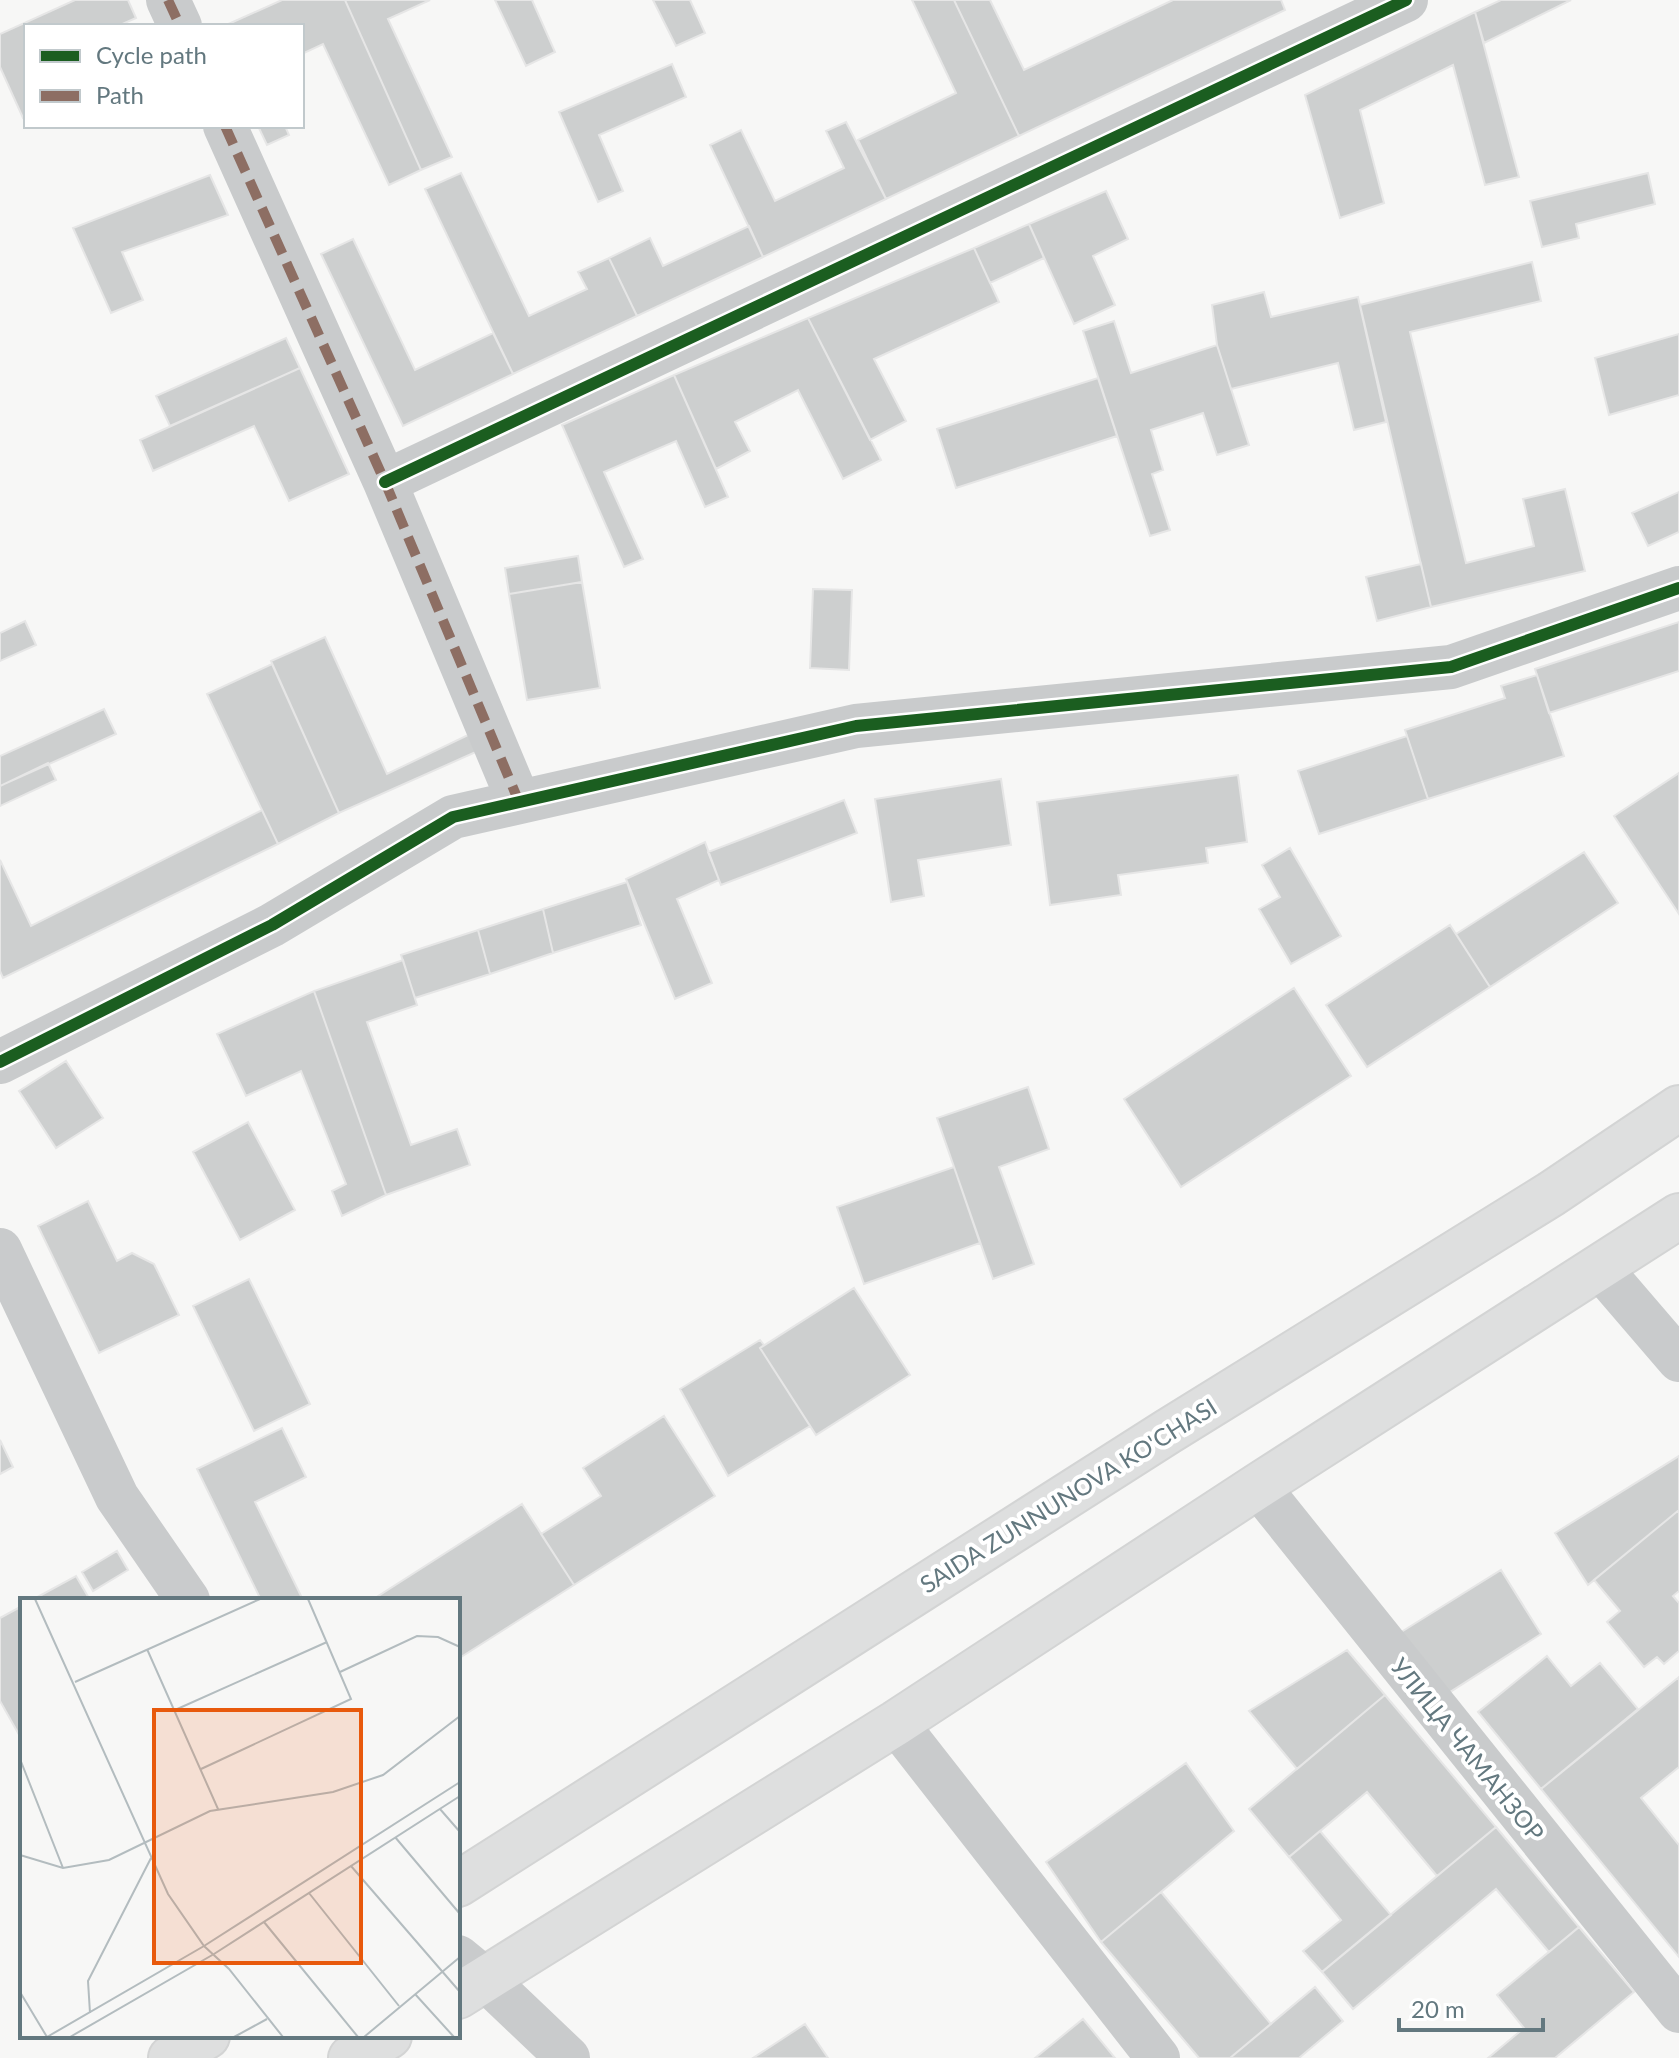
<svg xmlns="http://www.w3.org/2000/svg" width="1679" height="2058" viewBox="0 0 1679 2058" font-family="Lato,sans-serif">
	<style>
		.building { fill: #cdcfcf; stroke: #e6e6e6; stroke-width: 2 }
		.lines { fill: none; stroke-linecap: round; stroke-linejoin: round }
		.major-casing { stroke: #d3d4d4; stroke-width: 48 }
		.minor { stroke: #c9cbcc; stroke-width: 44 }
		.major { stroke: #dedfdf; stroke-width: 44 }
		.quiet { stroke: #8d6e63; stroke-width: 10; stroke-dasharray: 20 10; stroke-linecap: butt }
		.cycleway-casing { stroke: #fff; stroke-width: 17 }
		.cycleway { stroke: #1b5e20; stroke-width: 12 }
		.labels { text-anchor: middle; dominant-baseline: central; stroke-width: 8; stroke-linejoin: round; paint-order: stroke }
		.street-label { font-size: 24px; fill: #63787f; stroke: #fff }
		.inset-road { fill: none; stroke: #b3bcbf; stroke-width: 2 }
		.view { fill: #e8590c; fill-opacity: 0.15; stroke: #e8590c; stroke-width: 4 }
		.inset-edge { fill: none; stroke: #63787f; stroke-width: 4 }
	</style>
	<rect width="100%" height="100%" fill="#f7f7f6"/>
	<path class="building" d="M75 0H128L136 18 118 26H26V117L23 118 0 67V34Z
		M282 0H345L421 170 389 185 323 44 302 54V26H224Z
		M345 0H430L388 19 452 157 421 170Z
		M495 0H532L555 52 526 66Z
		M653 0H690L705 33 676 46Z
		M912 0H954L1019 136 886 199 858 140 956 93Z
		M954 0H990L1024 70 1173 0H1281L1285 10 1019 136Z
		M1501 0H1571L1484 43 1475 12Z
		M1475 12 1519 177 1485 185 1453 65 1360 110 1384 203 1340 218 1305 95Z
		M672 64 686 97 599 135 623 191 598 202 559 112Z
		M846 122 886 199 763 257 710 145 741 130 775 201 844 168 826 131Z
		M258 126H285L289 135 267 145Z
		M461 173 529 316 587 289 578 272 609 258 637 316 513 374 425 189Z
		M1648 173 1655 204 1576 224 1579 238 1542 247 1530 201Z
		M210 175 228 215 122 252 143 300 111 313 73 228Z
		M1106 191 1128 239 1093 256 1115 305 1074 324 1029 224Z
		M1029 224 1044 258 990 283 974 248Z
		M749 226 763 257 637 316 609 258 650 238 663 266Z
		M353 239 415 370 493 333 513 374 403 426 321 254Z
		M974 248 999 302 874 359 906 421 870 440 808 318Z
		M1532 262 1541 301 1410 332 1466 563 1534 546 1523 499 1565 489 1585 571 1431 607 1360 305Z
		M1264 292 1271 317 1358 297 1386 422 1354 430 1338 363 1231 389 1217 345 1212 305Z
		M808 318 881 460 843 479 798 390 735 422 750 451 716 469 674 375Z
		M1114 321 1131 373 1217 345 1249 445 1217 455 1203 413 1151 430 1163 470 1152 474 1170 530 1150 536 1083 331Z
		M1679 334V395L1609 415 1595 358Z
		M286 338 300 368 170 426 156 396Z
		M300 368 349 474 289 501 254 426 153 471 140 440Z
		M674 375 728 497 705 507 676 441 604 472 643 559 624 567 562 425Z
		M1098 378 1117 436 956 488 937 429Z
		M1679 492V532L1648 546 1632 513Z
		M578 556 582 582 509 594 505 568Z
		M1421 564 1431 607 1377 621 1366 577Z
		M582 582 600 688 527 700 509 594Z
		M813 589 852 590 849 670 810 668Z
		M25 621 36 645 0 661V633Z
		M1679 622V671L1549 713 1535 669Z
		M325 637 387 774 470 734 478 751 339 813 271 661Z
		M272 664 339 813 278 844 207 694Z
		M1537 675 1564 756 1428 799 1405 730 1505 698 1501 686Z
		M104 709 116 734 0 786V756Z
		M1407 736 1428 799 1319 834 1298 771Z
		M48 763 56 780 0 806V786Z
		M1679 773V914L1614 816Z
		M1238 775 1247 842 1206 848 1208 863 1118 875 1121 895 1050 905 1037 802Z
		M1001 779 1011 845 918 860 924 896 891 902 875 799Z
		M844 800 857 833 721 885 708 852Z
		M262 810 278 844 3 978 0 971V860L31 926Z
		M705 842 719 880 677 899 712 983 675 999 626 879Z
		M1290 848 1341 936 1291 964 1259 909 1280 897 1262 865Z
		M1584 852 1618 903 1490 987 1456 934Z
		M627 882 641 925 553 953 543 909Z
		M543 909 553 953 490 974 478 930Z
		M1450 925 1490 987 1367 1067 1326 1005Z
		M478 930 490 974 415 998 401 955Z
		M403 960 417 1005 367 1022 411 1145 457 1129 470 1165 386 1195 314 991Z
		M1294 988 1351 1076 1181 1187 1124 1099Z
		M314 991 386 1195 342 1216 332 1191 346 1184 301 1071 246 1096 217 1034Z
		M66 1061 103 1118 56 1148 19 1091Z
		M1028 1087 1049 1149 999 1167 1034 1264 993 1279 937 1118Z
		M248 1122 295 1210 240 1240 193 1152Z
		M954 1167 980 1243 864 1284 837 1207Z
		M88 1201 117 1261 132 1253 154 1264 179 1315 99 1353 38 1226Z
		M249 1279 310 1404 254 1431 193 1306Z
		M854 1288 910 1375 816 1435 760 1348Z
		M760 1340 764 1345 760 1348 810 1426 728 1476 680 1389Z
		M664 1416 715 1496 574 1585 541 1534 601 1496 583 1468Z
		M282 1428 306 1477 255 1502 303 1600H261L197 1469Z
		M0 1440 13 1467 0 1474Z
		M1679 1456V1510L1588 1585 1555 1533Z
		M522 1504 574 1585 458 1659V1600H372Z
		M1679 1510V1591L1673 1596 1679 1603V1651L1664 1664 1657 1657 1644 1667 1607 1622 1620 1611 1594 1580Z
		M117 1551 128 1570 93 1591 82 1572Z
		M1501 1570 1541 1634 1439 1699 1398 1634Z
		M76 1576 90 1600H32Z
		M22 1606V1740L0 1701V1618Z
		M1347 1650 1385 1695 1297 1769 1249 1711Z
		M1547 1656 1571 1686 1600 1663 1638 1709 1541 1789 1478 1712Z
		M1679 1677V1767L1641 1798 1679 1845V1957L1541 1789Z
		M1385 1695 1496 1827 1437 1876 1367 1792 1289 1857 1249 1809Z
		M1186 1763 1234 1831 1101 1942 1046 1862Z
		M1496 1827 1579 1927 1549 1952 1496 1889 1353 2009 1322 1972Z
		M1320 1831 1391 1915 1322 1972 1303 1951 1341 1920 1289 1857Z
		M1161 1892 1271 2024 1230 2058H1199L1101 1942Z
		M1579 1927 1634 1992 1555 2058H1488L1524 2028 1497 1995Z
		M1315 1987 1343 2021 1299 2058H1230Z
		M1083 2019 1115 2058H1035Z
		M805 2024 828 2058H753Z"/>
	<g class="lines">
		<defs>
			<path id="major" d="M458 1884 1167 1432 1551 1194 1679 1108
				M458 1996 896 1723 1258 1486 1679 1216
				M171 2058 207 2036
				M351 2058 389 2036"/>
		</defs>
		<use href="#major" class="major-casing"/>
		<path class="minor" d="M168 0 180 26
			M225 126 385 482 519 802
			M385 482 1406 0
			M0 1062 272 925 453 817 856 726 1451 667 1679 588
			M0 1250 117 1497 188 1600
			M1600 1268 1679 1360
			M1258 1486 1679 2011
			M896 1723 1158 2058
			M458 1957 486 1980 568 2058"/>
		<use href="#major" class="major"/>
		<path class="quiet" d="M168 0 180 26
			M225 126 385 482 519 802"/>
		<defs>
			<path id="cycleway" d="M385 482 1406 0
				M0 1062 272 925 453 817 856 726 1451 667 1679 588"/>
		</defs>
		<use href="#cycleway" class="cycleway-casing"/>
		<use href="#cycleway" class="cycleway"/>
	</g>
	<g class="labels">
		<g class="street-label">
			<text transform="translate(1068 1495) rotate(-32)">SAIDA ZUNNUNOVA KO'CHASI</text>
			<text transform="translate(1468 1749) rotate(51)">УЛИЦА ЧАМАНЗОР</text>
		</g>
	</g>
	<g transform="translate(20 1598)">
		<rect width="440" height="440" fill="#f7f7f6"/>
		<path class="inset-road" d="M15 1 148 296 184 348 209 371 263 439M127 51 198 211M320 74 397 38 418 39 440 49M55 84 240 1M155 112 307 44M0 161 43 270M181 171 331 101 288 1M420 211 440 234M375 239 440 316M0 257 43 270 89 262 190 213 313 194 363 177 440 118M331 268 440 394M289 295 379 408M244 324 338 439M0 394 27 439M395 396 434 439M70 415 68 383 131 260M27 439 184 348 440 184M50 439 194 356 440 198M214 439 247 421M344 439 440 359"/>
		<path class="view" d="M134 112H341V365H134Z"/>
		<rect width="440" height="440" class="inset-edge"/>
	</g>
	<rect x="24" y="24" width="280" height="104" fill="#ffffff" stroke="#c1c9cc" stroke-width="2"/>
	<rect x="40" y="50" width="40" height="12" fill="#1b5e20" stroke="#c1c9cc" stroke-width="2"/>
	<text x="96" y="64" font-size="24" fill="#63787f">Cycle path</text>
	<rect x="40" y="90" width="40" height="12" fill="#8d6e63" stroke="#c1c9cc" stroke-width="2"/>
	<text x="96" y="104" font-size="24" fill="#63787f">Path</text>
	<path d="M1399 2018v12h144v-12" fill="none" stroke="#63787f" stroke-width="4"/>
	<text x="1411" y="2018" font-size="24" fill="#63787f" stroke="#ffffff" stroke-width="6" paint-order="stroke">20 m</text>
</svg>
